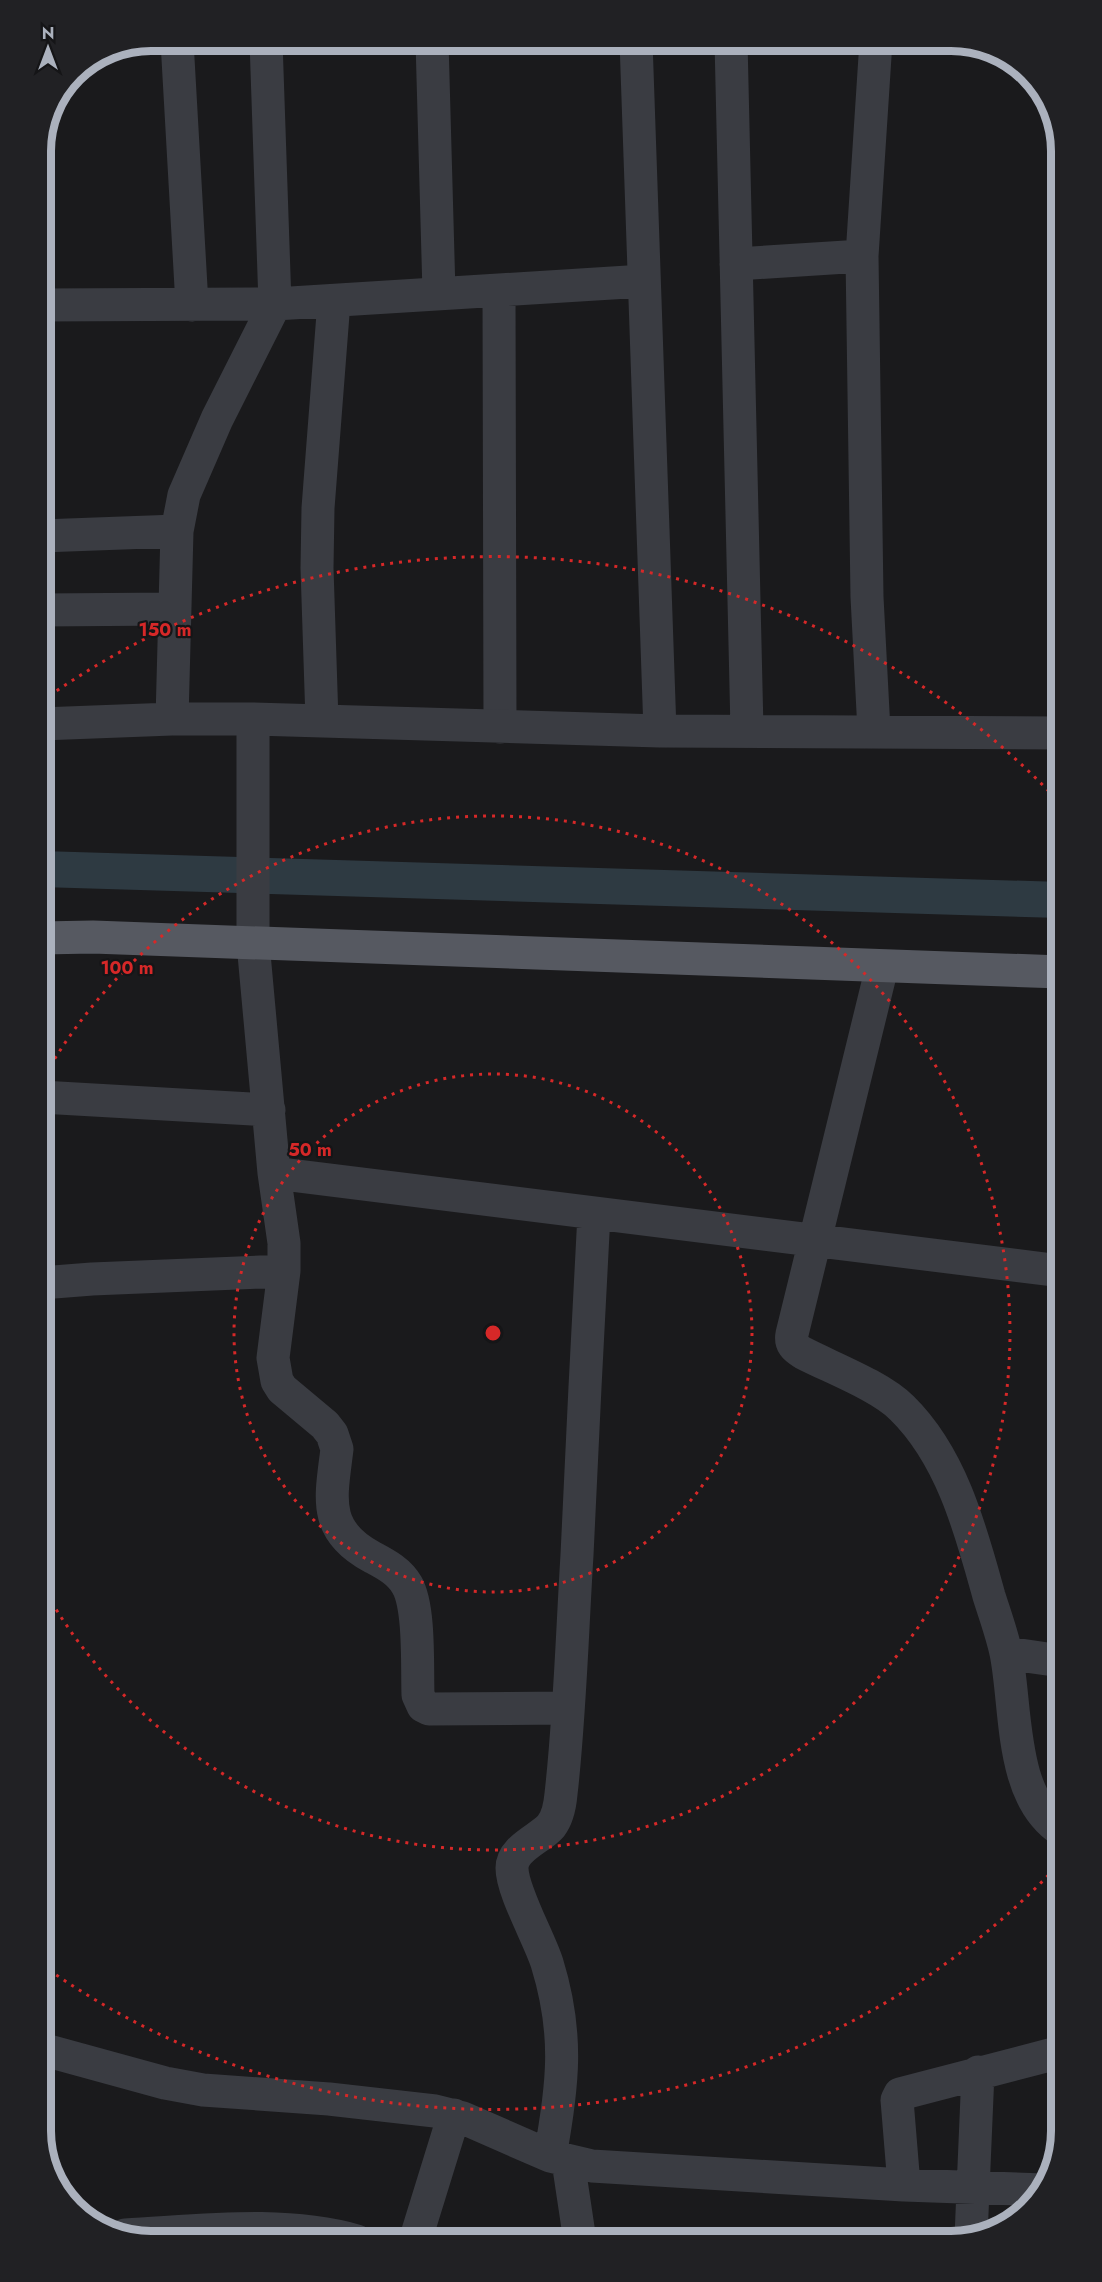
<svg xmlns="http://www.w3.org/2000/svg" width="1102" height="2282" viewBox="0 0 1102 2282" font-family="Jost,sans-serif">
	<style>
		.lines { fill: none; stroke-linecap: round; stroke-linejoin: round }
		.canal { stroke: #2e3a42; stroke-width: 36 }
		.minor { stroke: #3a3c42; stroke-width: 33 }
		.major { stroke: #565961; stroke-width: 33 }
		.ring { fill: none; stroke: #d62828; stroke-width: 3; stroke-dasharray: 3 6 }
		.rim { fill: none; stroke: #abb1bd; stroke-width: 8 }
		.centre { fill: #d62828; stroke: #151517; stroke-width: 3 }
		.ring-label { font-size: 18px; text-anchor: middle; font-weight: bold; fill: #d62828; stroke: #151517; stroke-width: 4.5; stroke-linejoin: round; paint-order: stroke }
	</style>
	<rect width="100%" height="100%" fill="#1a1a1c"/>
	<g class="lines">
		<path class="canal" d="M41 869 1061 900"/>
		<path class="minor" d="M177 41 192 305
			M432 41 439 293
			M636 41 660 731
			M731 41 747 730
			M736 264 862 256
			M499 290 500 727
			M41 305 275 304 644 281
			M41 536 177 531
			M41 610 174 609
			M172 719 177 531 184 495 217 419 275 304 266 41
			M253 719V943L274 1173 284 1243V1271L273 1358 277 1381 282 1389 325 1425 332 1434 337 1449C331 1498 322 1530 372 1557 385 1564 399 1571 407 1585 420 1607 417 1668 418 1695L423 1706 429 1709 568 1708
			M322 721 317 568 318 508 334 301
			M41 724 172 719H253L660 731 1061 733
			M874 731 867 597 862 256 876 41
			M882 967 792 1334C790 1344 795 1348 803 1353 832 1368 880 1386 902 1408 952 1457 971 1531 989 1596 995 1615 1002 1634 1006 1653 1017 1707 1009 1796 1061 1830
			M41 1097 269 1110
			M274 1173 1061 1271
			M41 1283 92 1279 284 1271
			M1006 1653 1061 1661
			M41 2049 165 2083 203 2090 329 2099 435 2111 463 2118 550 2156 592 2166 904 2185 1044 2190
			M550 2156C563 2085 569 2034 547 1963 539 1938 512 1891 512 1868 512 1848 540 1839 551 1826 558 1817 560 1805 561 1794 570 1715 572 1635 577 1555 582 1441 588 1328 594 1214
			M568 2161 580 2241
			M904 2185 897 2100 900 2094 1061 2052
			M125 2235C201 2231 283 2220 357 2241
			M971 2237 978 2072
			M415 2241 454 2115"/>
		<path class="major" d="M41 938 93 937 1061 972"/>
	</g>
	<g class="ring">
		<circle cx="493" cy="1333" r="259"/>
		<path d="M41 1082A517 517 0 1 1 41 1584"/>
		<path d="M1061 1862A776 776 0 0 1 42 1965M42 701A776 776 0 0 1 1061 804"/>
	</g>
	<path d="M0 0H1102V2282H0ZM151 51H951A100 100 0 0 1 1051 151V2131A100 100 0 0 1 951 2231H151A100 100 0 0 1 51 2131V151A100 100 0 0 1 151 51Z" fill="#212124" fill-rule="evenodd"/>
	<path class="rim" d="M151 51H951A100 100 0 0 1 1051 151V2131A100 100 0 0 1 951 2231H151A100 100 0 0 1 51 2131V151A100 100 0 0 1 151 51Z"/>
	<circle cx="493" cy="1333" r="9" class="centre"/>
	<g class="ring-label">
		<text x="165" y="636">150 m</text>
		<text x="127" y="974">100 m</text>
		<text x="310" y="1156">50 m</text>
	</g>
	<g transform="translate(48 48)" stroke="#151517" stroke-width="4.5" paint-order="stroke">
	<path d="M0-4.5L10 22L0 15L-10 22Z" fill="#abb1bd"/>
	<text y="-9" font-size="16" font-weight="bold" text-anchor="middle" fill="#abb1bd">N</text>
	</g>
</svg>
